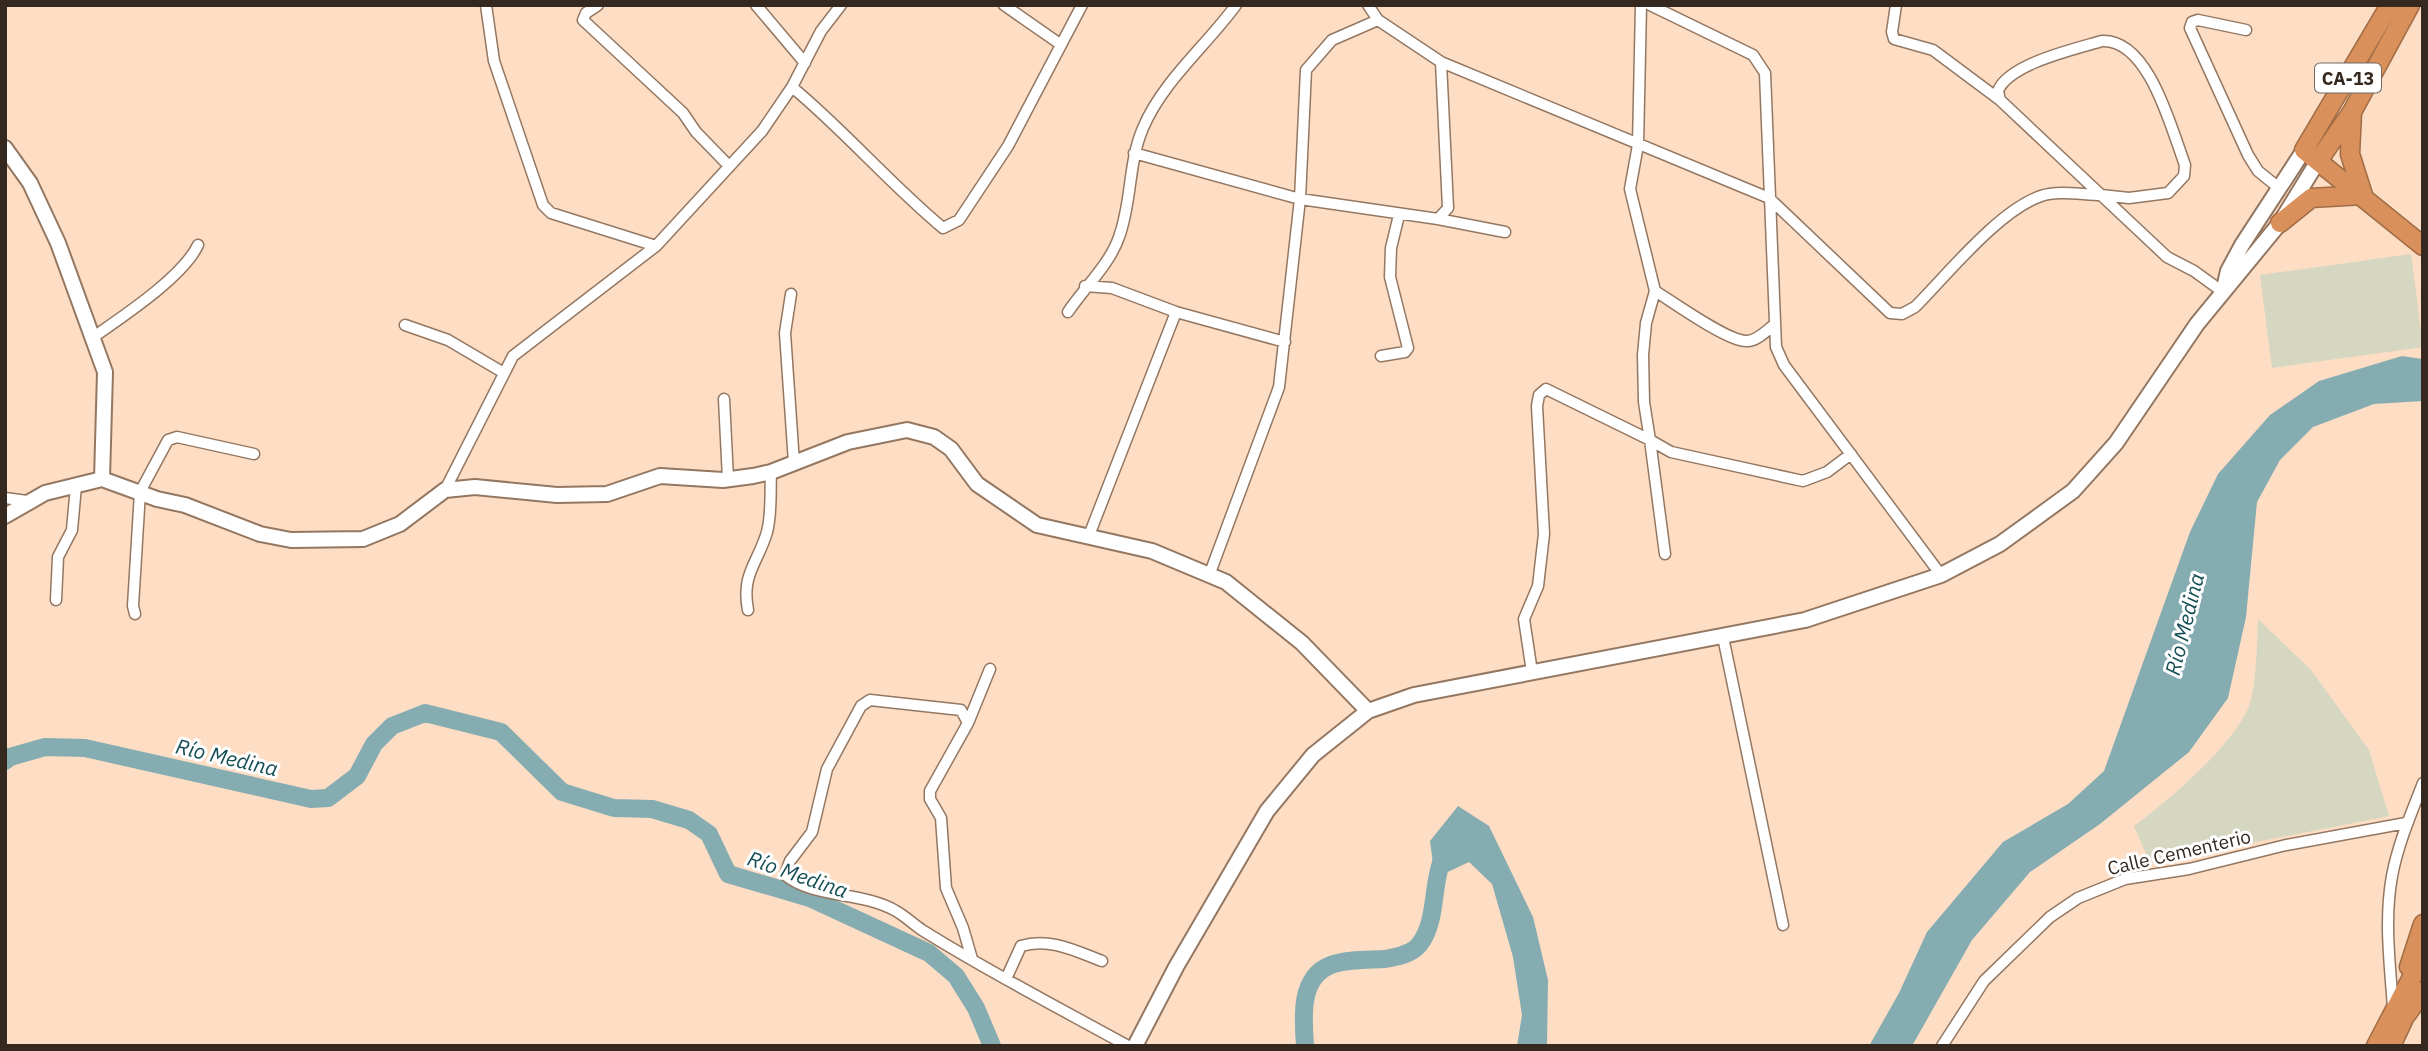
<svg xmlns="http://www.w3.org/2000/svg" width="2428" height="1051" viewBox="0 0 2428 1051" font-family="'IBM Plex Sans',sans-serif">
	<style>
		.green { fill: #d5d7c1 }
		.water { fill: #85acb1 }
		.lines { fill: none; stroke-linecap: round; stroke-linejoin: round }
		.river { stroke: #85acb1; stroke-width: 18 }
		.street-casing { stroke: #947761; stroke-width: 13 }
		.secondary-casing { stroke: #947761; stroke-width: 18 }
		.highway-casing { stroke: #9f6c45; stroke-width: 21 }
		.street { stroke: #fff; stroke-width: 10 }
		.secondary { stroke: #fff; stroke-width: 14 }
		.highway { stroke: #d9905a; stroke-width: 18 }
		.labels { text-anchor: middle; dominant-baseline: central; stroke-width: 6; stroke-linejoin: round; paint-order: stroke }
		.shield { fill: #fff; stroke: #716862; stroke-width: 2 }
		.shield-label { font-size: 18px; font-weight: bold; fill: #34281f }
		.street-label { font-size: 19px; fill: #34281f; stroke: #fff }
		.water-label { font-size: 21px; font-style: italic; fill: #154e54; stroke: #fff }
	</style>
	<rect width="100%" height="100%" fill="#feddc5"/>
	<path class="green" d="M2411 254 2423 347 2272 368 2260 275Z
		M2258 619 2311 670 2369 750 2389 816 2150 863 2134 826C2171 798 2221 756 2245 715 2257 696 2257 642 2258 619Z"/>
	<path class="water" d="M2402 356 2423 359V401L2374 404 2313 427 2280 460 2257 502 2246 617 2228 698 2189 752 2100 824 2030 872 1972 940 1912 1046H1869L1899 993 1927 932 2003 842 2068 804 2104 771 2190 532 2218 474 2270 415 2319 381Z
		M1458 806 1489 826 1533 917 1548 980 1547 1046H1517L1522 1015 1513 957 1492 884 1469 862 1435 878 1430 841Z"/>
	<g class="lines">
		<path class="river" d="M5 761 10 757 45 747 85 748 311 799 328 798 357 776 374 744 392 726 425 713 501 732 562 792 614 808 652 809 689 820 709 834 728 874 810 898 929 953 956 976 976 1008 992 1046
			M1305 1046C1303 1018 1299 977 1331 965 1346 959 1369 960 1385 959 1396 957 1412 954 1419 945 1438 921 1431 885 1443 857"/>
		<defs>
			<path id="street" d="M486 5 494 61 543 205 551 213 656 246
				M598 5 586 13 583 20 683 113 696 132 729 166
				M756 5 805 63
				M1004 5 1060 44
				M1368 5 1378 20 1441 62 1769 198 1890 313 1902 314 1915 307C1947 275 1999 210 2041 196 2058 190 2083 195 2101 195L2167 257 2194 271 2223 292
				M1641 5 1638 145 1630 189 1655 291 1646 323 1643 355 1644 402 1650 440 1671 452 1803 481 1827 472 1851 454
				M1650 5 1753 55 1765 73 1776 347 1784 365 1941 575
				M1896 5 1892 32 1894 39 1933 50 2000 100
				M2246 30 2198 20 2192 22 2190 28 2248 155 2258 171 2279 188
				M2102 41C2149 39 2171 128 2185 165L2184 176 2168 193 2129 198 2101 195 2000 100 1998 91C2008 64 2075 49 2102 41Z
				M792 87C845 131 890 184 943 228L959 220 1008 146 1082 5
				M1134 153 1300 199 1438 219 1448 208 1441 62
				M1438 219 1505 232
				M1085 286 1112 288 1176 312
				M1655 291C1673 302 1727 341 1746 341 1756 342 1766 331 1774 325
				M791 294 785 333 794 463
				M1068 312C1084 288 1110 264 1119 237 1132 202 1128 163 1143 128 1163 81 1206 46 1236 5
				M405 325 448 340 504 373
				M92 338C122 317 183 277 198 245
				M1381 356 1405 352 1408 348 1390 277 1391 248 1399 215
				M724 399 728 479
				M445 490 513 356 656 246 762 131 792 87 821 31 841 5
				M5 498 27 501
				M1088 538 1176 312 1285 342
				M1210 573 1279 387 1300 199 1306 70 1332 40 1378 20
				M56 600 58 557 72 530 76 486
				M748 610C741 574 758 563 767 532 772 513 770 492 771 472
				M135 614 133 606 140 492 168 440 177 437 254 454
				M1723 637 1783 925
				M1532 672 1524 619 1538 586 1544 534 1537 406 1539 395 1546 389 1650 440 1665 554
				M968 723 990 669
				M972 959 963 928 946 888 941 818 930 799V791L968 723 961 710 870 700 861 706 827 769 812 832 790 861 785 875C814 899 862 891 896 911 905 916 913 924 922 930 989 972 1059 1008 1128 1046
				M1006 979 1021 946C1049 937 1076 951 1102 961
				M2393 1008C2390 964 2384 920 2392 876 2398 844 2411 814 2423 783
				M1942 1046 1984 981 2050 917 2078 898 2125 879 2189 869 2286 845 2406 823"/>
			<path id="secondary" d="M5 148 30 183 58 243 105 372 102 479
				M2224 288 2228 271 2242 245 2304 150
				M5 516 45 493 102 479 157 499 185 505 260 534 291 540 363 539 400 524 445 490 475 487 557 495 607 494 660 476 723 480 753 476 771 472 848 442 907 430 934 437 951 449 977 484 1037 525 1152 551 1226 582 1302 643 1368 711
				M1135 1046 1176 967 1267 811 1313 755 1368 711 1414 695 1805 620 1941 575 2000 544 2073 491 2116 443 2197 324 2280 223 2318 161"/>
			<path id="highway" d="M2390 5 2304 150 2423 246
				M2352 112 2350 154 2363 195
				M2318 161 2352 112 2410 5
				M2280 223 2311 198 2363 195
				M2409 967 2423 924
				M2407 1014 2423 991
				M2376 1046 2423 956
				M2391 1046 2406 1014"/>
		</defs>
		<use href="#street" class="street-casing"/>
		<use href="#secondary" class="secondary-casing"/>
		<use href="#highway" class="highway-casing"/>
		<use href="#street" class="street"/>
		<use href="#secondary" class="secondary"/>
		<use href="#highway" class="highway"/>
	</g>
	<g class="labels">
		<rect class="shield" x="2315" y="63.5" width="66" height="29" rx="5"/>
		<g class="shield-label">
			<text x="2348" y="78">CA-13</text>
		</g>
		<g class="street-label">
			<text transform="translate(2179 852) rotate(-13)">Calle Cementerio</text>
		</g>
		<g class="water-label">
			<text transform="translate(2184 624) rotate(-76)">Río Medina</text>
			<text transform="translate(227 757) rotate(13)">Río Medina</text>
			<text transform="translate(798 874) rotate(19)">Río Medina</text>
		</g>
	</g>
	<rect width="2428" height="1051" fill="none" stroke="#34281f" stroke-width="14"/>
</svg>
